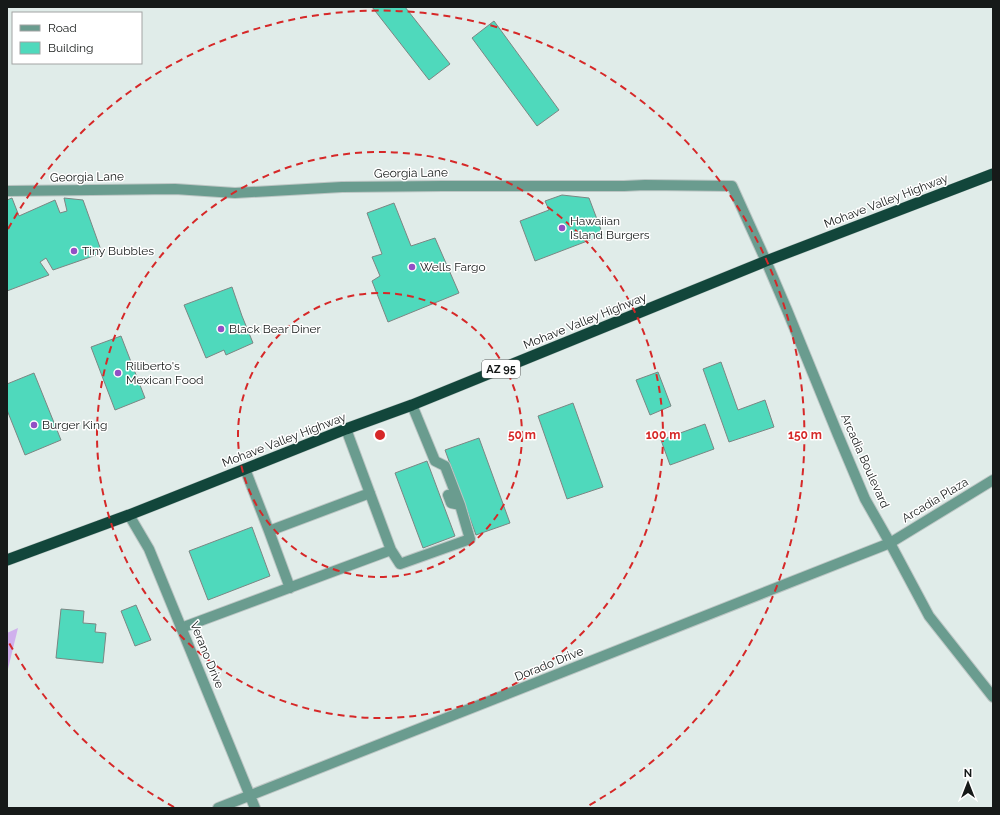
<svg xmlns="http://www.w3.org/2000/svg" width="1000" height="815" viewBox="0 0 1000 815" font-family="Raleway,sans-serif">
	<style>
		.green { fill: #d0b1ed }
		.building { fill: #4fd9bc; stroke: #7b8683 }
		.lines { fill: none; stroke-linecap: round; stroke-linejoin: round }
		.service-casing { stroke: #bcc6c4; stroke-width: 12 }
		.minor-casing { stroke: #bcc6c4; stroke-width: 12 }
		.tertiary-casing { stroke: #bcc6c4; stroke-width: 12 }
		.trunk-casing { stroke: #bcc6c4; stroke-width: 12 }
		.service { stroke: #6a9c8f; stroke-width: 10 }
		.minor { stroke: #6a9c8f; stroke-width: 10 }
		.tertiary { stroke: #6a9c8f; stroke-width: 10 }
		.trunk { stroke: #12463b; stroke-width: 11 }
		.ring { fill: none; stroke: #d62828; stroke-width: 2; stroke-dasharray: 7 5 }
		.poi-dot { fill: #9250c5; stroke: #fff; stroke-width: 1.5 }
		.labels { text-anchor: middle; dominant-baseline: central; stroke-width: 3; stroke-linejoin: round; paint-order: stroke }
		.shield { fill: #fff; stroke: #5c5f5e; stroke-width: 1 }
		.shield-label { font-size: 11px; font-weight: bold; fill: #161a19 }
		.street-label { font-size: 12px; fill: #161a19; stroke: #fff }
		.poi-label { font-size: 12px; fill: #161a19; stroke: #fff; text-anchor: start }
		.centre { fill: #d62828; stroke: #fff; stroke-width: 2 }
		.ring-label { font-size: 12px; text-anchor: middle; font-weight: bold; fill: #d62828; stroke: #fff; stroke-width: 3; stroke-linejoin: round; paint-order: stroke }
	</style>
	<rect width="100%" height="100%" fill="#e0ece9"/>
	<path class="green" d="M18 628 7 673V633Z"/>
	<path class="building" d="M372 7H405L450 64 429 80Z
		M494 21 559 110 537 126 472 38Z
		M562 195 589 198 603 235 535 261 520 221 549 210 545 201Z
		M12 198 19 216 55 200 60 213 67 211 64 198 83 200 102 253 53 270 46 258 40 262 49 275 7 291V200Z
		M394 203 411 246 435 238 459 293 388 322 372 281 380 276 372 257 382 254 367 213Z
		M232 287 242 316 253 343 226 355 224 350 206 358 184 305Z
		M121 336 145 398 115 410 91 347Z
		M721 362 738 410 765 400 774 427 729 442 703 369Z
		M658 372 671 406 650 415 636 380Z
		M34 373 61 440 25 455 7 410V384Z
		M573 403 603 487 567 499 538 416Z
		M705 424 714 449 670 465 661 440Z
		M479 438 510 523 476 535 445 450Z
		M427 461 455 536 423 548 395 473Z
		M252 527 270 576 208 600 189 551Z
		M136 605 151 640 135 646 121 611Z
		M61 609 84 611 83 623 96 624 95 632 106 633 103 663 56 658Z"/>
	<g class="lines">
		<defs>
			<path id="service" d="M245 469 269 531
				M448 495 451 503 460 505
				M391 550 400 564 470 539 460 505 445 466 435 461 412 405
				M290 588 269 531 370 493
				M181 628 391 550 346 429"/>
			<path id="minor" d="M7 191 175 189 235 193 342 187 443 186H624L645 185 732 186 766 261
				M129 515 149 549 255 808
				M218 808 890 543 993 480"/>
			<path id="tertiary" d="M766 261 787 310 838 435 865 499 890 543 929 616 993 697"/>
			<path id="trunk" d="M7 560 129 515 346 429 412 405 766 261 993 174"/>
		</defs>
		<use href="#service" class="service-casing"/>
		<use href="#minor" class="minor-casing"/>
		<use href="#tertiary" class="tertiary-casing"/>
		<use href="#trunk" class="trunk-casing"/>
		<use href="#service" class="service"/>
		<use href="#minor" class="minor"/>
		<use href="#tertiary" class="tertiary"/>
		<use href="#trunk" class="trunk"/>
	</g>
	<g class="ring">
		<circle cx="380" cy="435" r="142"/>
		<circle cx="380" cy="435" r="283"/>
		<path d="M174 807A425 425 0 0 1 8 641M8 229A425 425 0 1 1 586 807"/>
	</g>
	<g class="poi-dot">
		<circle cx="562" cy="228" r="4"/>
		<circle cx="74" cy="251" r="4"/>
		<circle cx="412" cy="267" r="4"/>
		<circle cx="221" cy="329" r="4"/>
		<circle cx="118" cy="373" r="4"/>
		<circle cx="34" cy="425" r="4"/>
	</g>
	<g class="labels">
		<rect class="shield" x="482" y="360" width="38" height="18" rx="3"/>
		<g class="shield-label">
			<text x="501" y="369">AZ 95</text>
		</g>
		<g class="street-label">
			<text transform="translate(411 173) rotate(-1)">Georgia Lane</text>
			<text transform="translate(87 177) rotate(-1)">Georgia Lane</text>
			<text transform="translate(886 201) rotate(-21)">Mohave Valley Highway</text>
			<text transform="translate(585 321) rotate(-22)">Mohave Valley Highway</text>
			<text transform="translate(284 440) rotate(-21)">Mohave Valley Highway</text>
			<text transform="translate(865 461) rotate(66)">Arcadia Boulevard</text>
			<text transform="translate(935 500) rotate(-31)">Arcadia Plaza</text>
			<text transform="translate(207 655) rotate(68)">Verano Drive</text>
			<text transform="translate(549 664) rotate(-22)">Dorado Drive</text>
		</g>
		<g class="poi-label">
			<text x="570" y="221">Hawaiian<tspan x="570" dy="14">Island Burgers</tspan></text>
			<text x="82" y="251">Tiny Bubbles</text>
			<text x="420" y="267">Wells Fargo</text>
			<text x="229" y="329">Black Bear Diner</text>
			<text x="126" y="366">Riliberto's<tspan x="126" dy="14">Mexican Food</tspan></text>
			<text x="42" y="425">Burger King</text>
		</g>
	</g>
	<circle cx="380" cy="435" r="6" class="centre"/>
	<g class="ring-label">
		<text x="522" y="439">50 m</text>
		<text x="663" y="439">100 m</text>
		<text x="805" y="439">150 m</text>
	</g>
	<rect width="1000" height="815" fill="none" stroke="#161a19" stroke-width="16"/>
	<rect x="12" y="12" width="130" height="52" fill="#ffffff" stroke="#a2a3a3"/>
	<rect x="20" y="25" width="20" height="6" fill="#6a9c8f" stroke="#a2a3a3"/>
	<text x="48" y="32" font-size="12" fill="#161a19">Road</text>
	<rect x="20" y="42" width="20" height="12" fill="#4fd9bc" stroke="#a2a3a3"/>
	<text x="48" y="52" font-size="12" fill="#161a19">Building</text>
	<g transform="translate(968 783)" stroke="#ffffff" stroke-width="3" paint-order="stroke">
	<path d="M0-3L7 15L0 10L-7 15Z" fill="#161a19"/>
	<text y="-6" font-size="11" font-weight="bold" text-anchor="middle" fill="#161a19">N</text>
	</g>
</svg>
